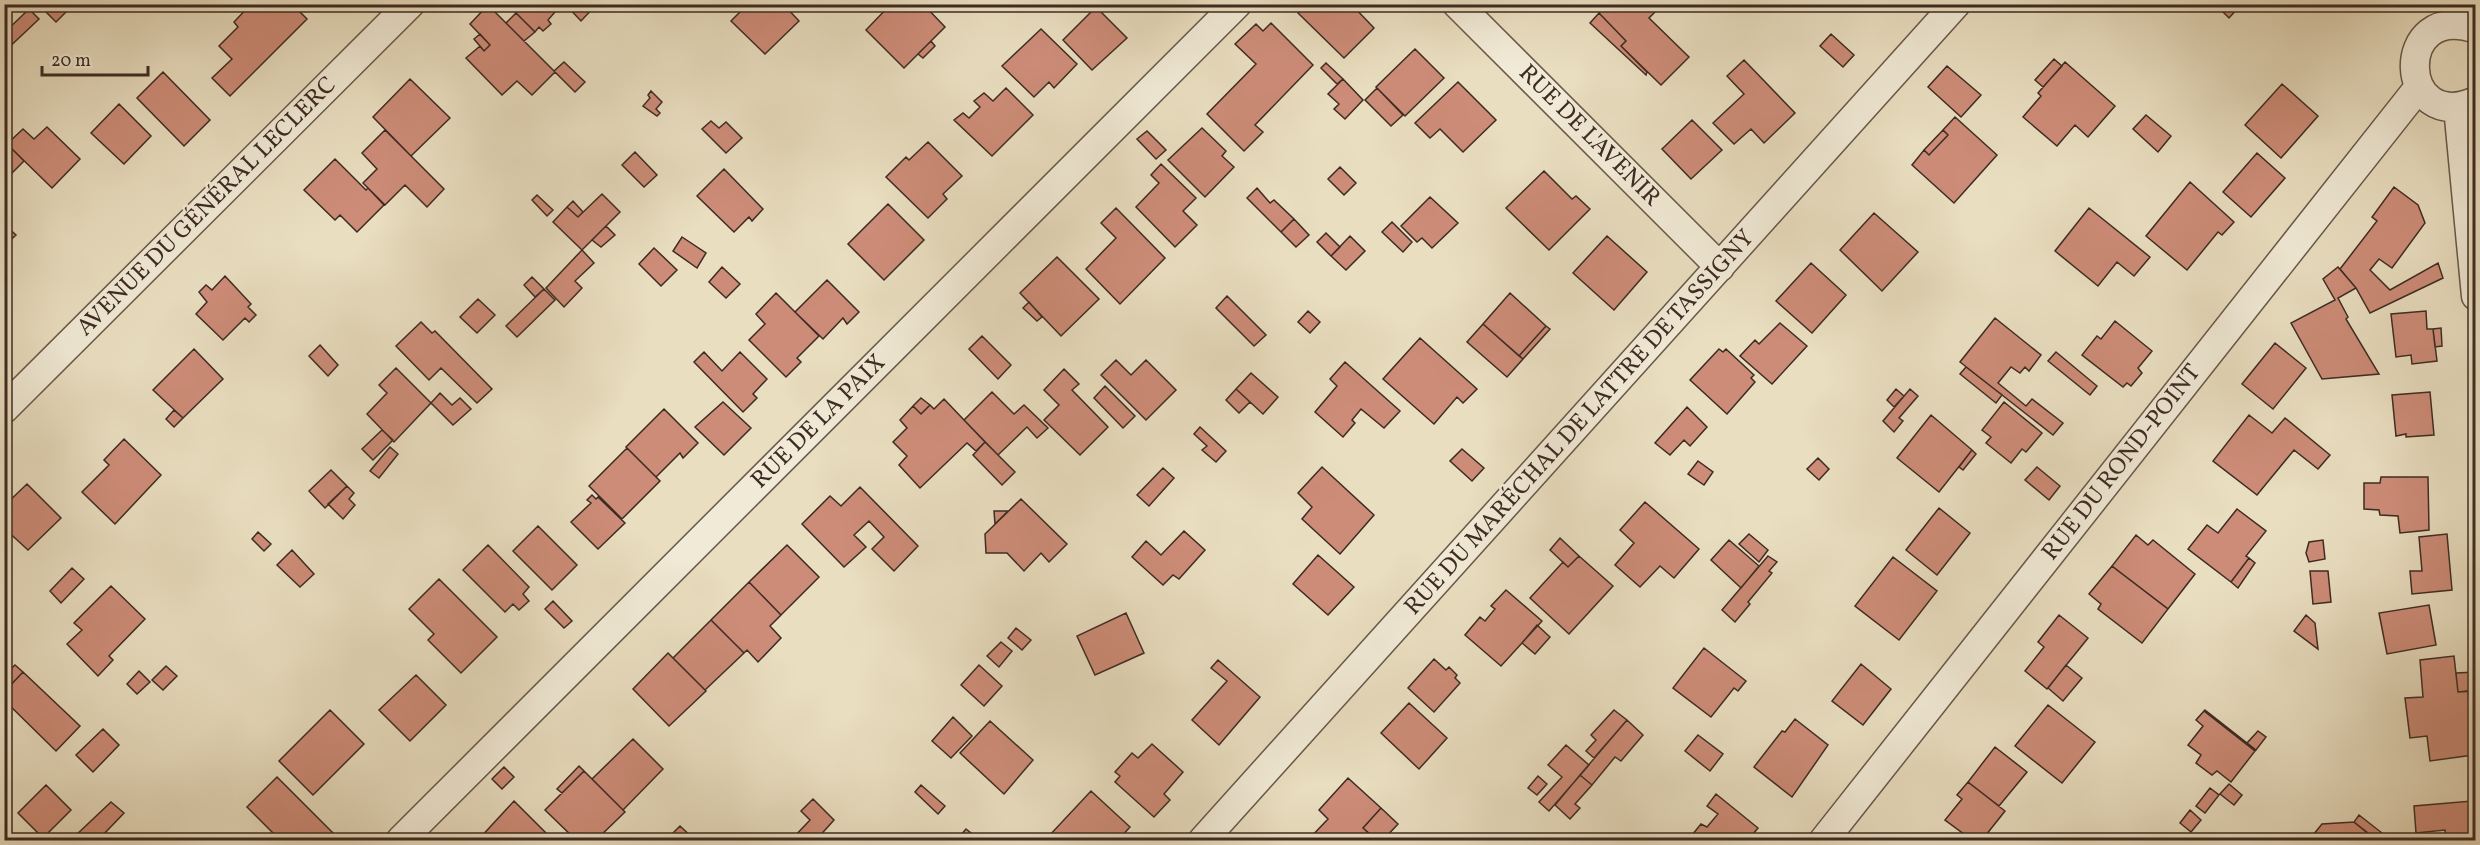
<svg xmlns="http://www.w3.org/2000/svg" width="2480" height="845" viewBox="0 0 2480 845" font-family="Vollkorn,serif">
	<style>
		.building { fill: #cd8c78; stroke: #3d2b23; stroke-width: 1.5 }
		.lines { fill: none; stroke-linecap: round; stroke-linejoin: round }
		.minor-casing { stroke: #68584a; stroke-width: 31 }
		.minor { stroke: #f1ead6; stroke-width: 28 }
		.labels { text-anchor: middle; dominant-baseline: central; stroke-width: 5; stroke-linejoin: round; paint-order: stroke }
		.street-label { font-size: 24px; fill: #3d2b23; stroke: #f1ead6 }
	</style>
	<rect width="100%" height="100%" fill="#e9dec0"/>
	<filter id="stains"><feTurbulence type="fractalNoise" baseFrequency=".00333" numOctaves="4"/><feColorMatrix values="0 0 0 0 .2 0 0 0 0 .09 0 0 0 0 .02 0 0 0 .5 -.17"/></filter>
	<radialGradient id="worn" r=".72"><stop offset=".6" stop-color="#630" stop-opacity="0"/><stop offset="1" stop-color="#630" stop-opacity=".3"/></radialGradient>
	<path class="building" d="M54 4H74L56 22 46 12Z
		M251 4H292L307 19 230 96 212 78 232 59 219 46 238 27 234 22Z
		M507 4H562L548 20 551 24 543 31 539 27 535 32Z
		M565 4H597L581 21Z
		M748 4H783L799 21 765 54 731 21Z
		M891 4H923L945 27 904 68 866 30Z
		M1307 4H1351L1374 28 1344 58 1298 13Z
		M1607 4H1648L1655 12 1649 18 1689 57 1661 85 1621 46 1626 41 1599 13Z
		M2215 4H2236L2239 7 2229 18Z
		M488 5 555 72 532 95 517 81 502 95 466 58 480 46 484 51 490 45 470 24Z
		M1096 7 1127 38 1092 70 1063 40Z
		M29 9 39 19 4 52V33Z
		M516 13 535 32 524 41 506 23Z
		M1599 13 1626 41 1621 46 1647 72 1646 75 1590 23Z
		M1271 23 1313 65 1255 125 1263 132 1244 151 1207 114 1256 64 1235 44 1256 24 1263 31Z
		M1041 29 1077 64 1054 88 1049 82 1034 97 1002 66Z
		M480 34 490 45 484 51 474 39Z
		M1831 34 1854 55 1843 67 1820 46Z
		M931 41 935 46 923 58 918 54Z
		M1415 49 1444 78 1405 116 1376 87Z
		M2054 59 2062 66 2043 87 2035 80Z
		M1744 60 1795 113 1764 143 1751 129 1734 144 1713 123 1744 94 1727 76Z
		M564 62 585 82 575 92 554 71Z
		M2065 62 2115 106 2088 137 2075 125 2057 146 2023 117 2041 96 2038 93Z
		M1326 63 1343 79 1337 84 1321 68Z
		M1947 66 1981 95 1961 117 1928 87Z
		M163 72 210 120 184 146 137 98Z
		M410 79 450 118 411 156 373 117Z
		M1343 79 1363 100 1345 119 1334 109 1339 104 1328 94Z
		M1458 82 1496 120 1463 152 1440 129 1430 138 1415 123Z
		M2282 84 2318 116 2281 158 2245 125Z
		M1006 88 1033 115 992 156 954 120 963 113 969 118 980 107 974 101 984 93 993 101Z
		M1377 88 1403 115 1391 126 1365 100Z
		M651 91 662 102 656 109 660 113 657 116 643 106 650 98 648 95Z
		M119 104 151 136 124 164 91 133Z
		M2146 115 2171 136 2158 152 2133 129Z
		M1955 117 1997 155 1954 203 1912 165 1924 150 1929 155 1948 135 1943 130Z
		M1692 120 1722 150 1691 179 1662 149Z
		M711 121 719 128 726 122 742 138 726 153 702 129Z
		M47 127 80 159 52 188 7 144 23 129 34 139Z
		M1202 128 1226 151 1222 156 1234 167 1205 197 1168 160Z
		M385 130 444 189 427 207 405 185 385 205 363 183 377 169 362 153Z
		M1943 130 1948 135 1929 155 1924 150Z
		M1147 131 1166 150 1156 159 1137 139Z
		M4 141 24 161 4 181Z
		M928 142 962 176 943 194 947 199 928 218 886 177 906 157 909 160Z
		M635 152 657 175 644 187 622 165Z
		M2257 153 2285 178 2251 217 2223 192Z
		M335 159 366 190 368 188 384 205 357 232 340 215 335 220 304 190Z
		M1161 164 1196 198 1183 211 1197 225 1175 247 1136 207 1159 183 1151 175Z
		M1340 167 1356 183 1344 195 1328 179Z
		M724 169 763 209 752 221 749 217 734 232 697 196Z
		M1544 171 1572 199 1576 196 1590 209 1549 250 1506 208Z
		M2190 182 2234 222 2222 235 2218 232 2187 270 2146 236Z
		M2394 187 2418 205 2425 223 2392 268 2379 259 2370 270 2390 290 2438 263 2443 278 2370 313 2356 288 2340 269 2377 221 2372 217Z
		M1257 188 1270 203 1274 200 1294 219 1281 232 1247 198Z
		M602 194 620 212 582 250 553 222 567 207 578 217Z
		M537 195 553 210 547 216 532 200Z
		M1430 197 1458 223 1432 248 1422 238 1417 242 1401 226Z
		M573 201 583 212 578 217 567 207Z
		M888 204 924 240 884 280 848 244Z
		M1116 208 1165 258 1120 304 1086 269 1116 238 1101 223Z
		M2089 208 2150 257 2134 276 2117 262 2098 286 2055 251Z
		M1874 213 1918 252 1882 291 1840 250Z
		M1294 219 1309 235 1296 247 1281 232Z
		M1392 222 1412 242 1403 252 1382 232Z
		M4 224 16 235 4 246Z
		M606 226 615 235 601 247 592 240Z
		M1326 233 1340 247 1331 256 1317 242Z
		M1350 236 1365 251 1346 270 1331 256Z
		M1607 236 1647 272 1614 310 1573 273Z
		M682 237 706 253 697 268 673 251Z
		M654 248 677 270 661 286 639 264Z
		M582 250 594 263 575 281 582 288 564 307 546 288Z
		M1057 257 1099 299 1061 336 1020 293Z
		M1811 263 1846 295 1812 333 1776 301Z
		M722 267 740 284 726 298 709 282Z
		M2338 267 2356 288 2338 298 2348 317 2346 319 2379 374 2322 379 2291 323 2335 300 2323 279Z
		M225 276 251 304 248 307 256 315 249 322 245 318 223 340 196 314 207 302 199 292 206 285 212 290Z
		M532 277 544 289 535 297 524 285Z
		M827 280 859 312 847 324 843 318 823 339 795 312Z
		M544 289 555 300 517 337 506 326Z
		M776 293 819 336 797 358 801 362 786 377 749 340 765 324 756 314Z
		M1510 293 1546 326 1519 356 1483 324Z
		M1227 296 1266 335 1254 346 1216 308Z
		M478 299 495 315 477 333 460 317Z
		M1029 302 1042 317 1037 321 1023 308Z
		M1308 311 1320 322 1310 333 1298 322Z
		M2426 311 2427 329H2433L2437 361 2412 364 2411 355 2396 357 2391 314Z
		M1995 318 2041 355 2029 371 2025 367 2020 373 2011 367 1998 383 2026 406 2032 399 2063 423 2053 435 1960 362Z
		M2115 321 2152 351 2138 368 2142 373 2131 386 2127 383 2123 387 2082 355 2097 336 2101 339Z
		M421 322 432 333 435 331 492 389 477 403 441 368 429 380 396 346Z
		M1780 323 1807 346 1772 384 1740 356 1755 340 1759 344Z
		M1483 324 1523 359 1507 377 1467 342Z
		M1546 326 1550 329 1523 359 1519 356Z
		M2441 328 2442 346 2435 347 2433 329Z
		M982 336 1011 365 998 379 969 349Z
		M1420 338 1477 389 1463 403 1457 397 1434 424 1383 379Z
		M2275 343 2306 368 2273 409 2242 384Z
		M320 345 338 365 328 376 309 356Z
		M194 349 223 379 183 418 153 390Z
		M1719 349 1723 352 1726 349 1754 375 1751 378 1755 382 1727 414 1690 380Z
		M704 352 722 371 740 352 767 379 753 394 757 398 743 412 694 362Z
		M2056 352 2097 386 2090 395 2048 361Z
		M1116 360 1131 375 1146 360 1176 390 1146 420 1101 375Z
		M1345 362 1400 411 1384 428 1361 409 1352 420 1355 423 1343 437 1315 412 1337 386 1330 379Z
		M1966 367 2002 395 1996 403 1960 374Z
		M396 368 431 403 394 442 367 414 387 393 379 385Z
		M1064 369 1079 384 1072 390 1108 427 1080 455 1044 420 1059 405 1044 390Z
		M1251 373 1278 397 1263 414 1236 389Z
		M1105 386 1135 416 1123 428 1094 398Z
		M1236 389 1250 402 1239 413 1226 400Z
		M1896 389 1904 396 1894 407 1887 400Z
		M1910 389 1918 396 1899 418 1903 421 1894 432 1883 421Z
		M992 392 1014 414 1024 405 1048 428 1037 438 1027 427 998 455 964 420Z
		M2430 392 2434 435 2406 437V434L2396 436 2392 395Z
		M440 393 452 405 460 398 471 409 453 425 431 403Z
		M921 398 930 405 921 414 913 406Z
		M944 399 985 442 976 451 967 443 920 488 899 465 907 456 893 442 907 428 900 420 913 406 921 414 930 405 934 409Z
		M723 402 751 428 724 455 695 427Z
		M2004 402 2042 433 2026 452 2022 449 2011 463 1986 443 1991 437 1982 430Z
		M1687 407 1707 427 1690 446 1684 440 1670 455 1655 443Z
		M664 409 698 443 683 458 680 453 656 477 626 447Z
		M174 410 183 418 174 427 166 419Z
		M1931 415 1972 450 1939 492 1897 458Z
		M2249 415 2272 433 2285 418 2330 455 2318 469 2294 450 2257 495 2213 461Z
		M1200 427 1226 451 1216 462 1202 450 1207 446 1194 434Z
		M382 430 393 440 373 460 362 449Z
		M124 439 161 475 115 524 82 492 109 465 104 460Z
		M985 442 1015 472 1002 485 973 455Z
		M390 447 398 454 379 478 370 471Z
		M627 448 660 481 622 519 589 486Z
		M1462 449 1484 468 1472 481 1450 461Z
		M1972 450 1976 454 1963 470 1959 467Z
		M1818 458 1829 469 1819 480 1807 469Z
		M1698 461 1713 472 1704 485 1688 474Z
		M1322 467 1374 515 1340 554 1302 519 1312 507 1298 493Z
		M2037 467 2060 486 2049 500 2025 480Z
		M1163 468 1174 478 1149 506 1137 495Z
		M331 470 347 486 325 508 309 491Z
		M2381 477H2428L2429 530 2400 533 2398 516 2380 515 2379 510 2364 509V483H2380Z
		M27 484 61 518 28 550 4 528V506Z
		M347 486 354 493 349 499 355 505 343 519 328 504Z
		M860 487 918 546 894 571 872 549 884 537 869 521 854 535 866 547 844 567 802 524 830 496 841 506Z
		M592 495 596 499 598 497 625 523 598 549 571 522 591 503 587 500Z
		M1021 499 1067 544 1049 562 1041 553 1024 571 1007 553H986L985 534Z
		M1645 502 1699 549 1674 578 1660 566 1640 587 1615 565 1634 543 1620 530Z
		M1939 508 1970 533 1937 575 1906 550Z
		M2237 509 2266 531 2246 556 2249 558 2231 582 2188 549 2207 525 2218 533Z
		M994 511H1008L995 524Z
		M538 526 577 565 552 590 513 551Z
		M1184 531 1205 550 1179 579 1173 575 1163 585 1132 557 1146 541 1161 555Z
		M258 532 271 544 264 551 252 539Z
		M1749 534 1768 550 1759 562 1739 544Z
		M2447 534 2452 590 2412 594 2410 571H2422L2419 537Z
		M2136 535 2148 545 2153 540 2195 574 2168 609 2112 566Z
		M1560 538 1579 556 1568 567 1550 550Z
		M1729 540 1759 566 1741 588 1711 560Z
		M2323 540 2325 559 2309 562 2306 553 2309 542Z
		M488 545 529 587 523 594 529 601 519 610 513 604 505 612 463 570Z
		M787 545 819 577 781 615 749 582Z
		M292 550 314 574 300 587 277 565Z
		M1318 555 1354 587 1328 615 1293 584Z
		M1579 556 1613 586 1569 634 1530 598 1563 562 1568 567Z
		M1768 556 1777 562 1769 571 1772 573 1748 602 1750 604 1735 622 1722 610Z
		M1893 557 1937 591 1899 640 1855 606Z
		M2249 558 2255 563 2238 588 2231 582Z
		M2112 566 2168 609 2142 643 2098 609 2101 604 2089 594Z
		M72 568 84 579 61 603 50 591Z
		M2310 571H2328L2331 602 2313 604Z
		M439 579 497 637 461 673 428 640 434 634 409 609Z
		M749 582 781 615 770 626 781 638 758 662 747 650 744 653 711 620Z
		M111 586 145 619 109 656 113 660 98 676 67 644 82 630 74 623Z
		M1506 590 1542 621 1501 666 1465 635 1480 617 1485 621 1495 609 1491 606Z
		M553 601 572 621 564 628 545 609Z
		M2429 605 2436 645 2387 654 2379 613Z
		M1126 613 1144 653 1095 675 1077 636Z
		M2059 615 2088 638 2047 689 2025 671 2044 647 2038 642Z
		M2306 615 2315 623 2318 649 2294 631Z
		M711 620 744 653 705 690 673 658Z
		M1537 625 1550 637 1535 654 1522 643Z
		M1016 628 1031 640 1022 650 1008 638Z
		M1001 642 1012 651 999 667 987 656Z
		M1704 648 1746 681 1738 691 1734 688 1711 717 1673 688Z
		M668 653 706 691 669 726 633 689Z
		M2454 656 2458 692 2468 691 2473 755 2430 761 2427 736 2410 738 2405 698 2423 697 2420 660Z
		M1434 659 1446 670 1449 667 1457 675 1455 678 1460 683 1434 712 1408 688Z
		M1218 660 1260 697 1219 745 1192 720 1227 681 1211 668Z
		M1861 664 1891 689 1863 725 1832 701Z
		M15 665 23 672 4 692V675Z
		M979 665 1002 686 984 706 961 685Z
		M2066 665 2082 678 2063 701 2048 688Z
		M166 666 177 676 163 690 152 680Z
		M139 671 150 682 137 694 127 684Z
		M23 672 80 726 56 751 4 700V692Z
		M2476 672V691L2458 692 2456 673Z
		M416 675 446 705 410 741 379 710Z
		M1409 703 1447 738 1419 769 1381 733Z
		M2048 705 2095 742 2062 783 2015 746Z
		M330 710 364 744 313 795 279 761Z
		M1614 710 1627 720 1594 758 1586 751 1596 740 1591 735Z
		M2205 710 2256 750 2255 751 2204 711Z
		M2204 711 2255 751 2231 782 2217 771 2212 775 2196 763 2201 755 2188 745 2203 726 2196 720Z
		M953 717 972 736 951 758 932 741Z
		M1795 719 1828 745 1792 797 1754 767 1782 731 1785 732Z
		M1627 720 1643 735 1621 761 1615 757 1592 785 1580 775Z
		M990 721 1033 760 1004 794 960 753Z
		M103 729 119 745 93 772 76 755Z
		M2258 731 2266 737 2256 750 2247 743Z
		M1698 735 1723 754 1710 771 1685 751Z
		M633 739 663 769 623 810 592 779Z
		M1152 744 1183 772 1164 794 1170 800 1154 817 1115 782 1120 776 1115 772 1132 753 1138 758Z
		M1566 745 1589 765 1549 811 1539 802 1562 777 1548 765Z
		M1995 747 2027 772 1999 806 1968 782Z
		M579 766 584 771 562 793 557 789Z
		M504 767 514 777 502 789 492 779Z
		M584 771 625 812 596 840H576L545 810Z
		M1580 775 1592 785 1575 804 1580 808 1570 819 1555 805Z
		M1538 776 1547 784 1537 795 1528 788Z
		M277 777 333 833 326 840H280L247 807Z
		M1348 778 1381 808 1363 828 1376 840H1308L1328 819 1319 810Z
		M1968 782 2005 811 1982 840H1972L1945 820 1962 799 1957 795Z
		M2229 784 2242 795 2234 805 2220 794Z
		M46 785 71 810 43 838 18 813Z
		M921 785 945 806 938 814 915 792Z
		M2210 788 2219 795 2205 813 2196 806Z
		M1091 791 1130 827 1118 840H1050L1047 838Z
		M1716 794 1758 828 1748 840H1688L1701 824 1707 827 1718 814 1707 806Z
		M813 799 834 820 816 840H791L810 820 801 811Z
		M514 801 546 833 539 840H478Z
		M2472 801 2476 840H2446L2445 830 2416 833 2414 806Z
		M111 802 124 813 103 835 106 838 109 836 113 840H77L74 837Z
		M1381 808 1398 824 1383 840H1377L1363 828Z
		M2190 810 2201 820 2191 832 2180 823Z
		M2359 815 2382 833 2376 840 2354 822Z
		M2354 822 2377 840H2309L2322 824Z
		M680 826 695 840H666Z
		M966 829 980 840H925V838L960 836Z"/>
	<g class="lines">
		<defs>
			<path id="minor" d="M1457 4 1720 267
				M2476 29C2392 0 2397 136 2476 101
				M2458 107 2476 296
				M4 409 410 4
				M401 840 1237 4
				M1203 840 1956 4
				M1824 840 2419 87"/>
		</defs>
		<use href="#minor" class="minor-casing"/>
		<use href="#minor" class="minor"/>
	</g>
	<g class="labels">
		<g class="street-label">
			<text transform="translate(1589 136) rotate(45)">RUE DE L'AVENIR</text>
			<text transform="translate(207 207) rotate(-45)">AVENUE DU GÉNÉRAL LECLERC</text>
			<text transform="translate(819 422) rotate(-45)">RUE DE LA PAIX</text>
			<text transform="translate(1580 423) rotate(-48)">RUE DU MARÉCHAL DE LATTRE DE TASSIGNY</text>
			<text transform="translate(2122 463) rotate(-52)">RUE DU ROND-POINT</text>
		</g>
	</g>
	<rect width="2480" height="845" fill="none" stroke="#e9dec0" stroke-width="24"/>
	<rect x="6" y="6" width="2468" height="833" fill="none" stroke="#3d2b23" stroke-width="3"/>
	<rect x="12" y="12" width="2456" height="821" fill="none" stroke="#3d2b23" stroke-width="1.5"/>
	<path d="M42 66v9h106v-9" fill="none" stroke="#3d2b23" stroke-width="3"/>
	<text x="51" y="66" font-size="18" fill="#3d2b23" stroke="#f1ead6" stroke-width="4.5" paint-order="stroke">20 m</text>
	<rect width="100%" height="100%" filter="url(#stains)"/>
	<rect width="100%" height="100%" fill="url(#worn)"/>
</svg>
